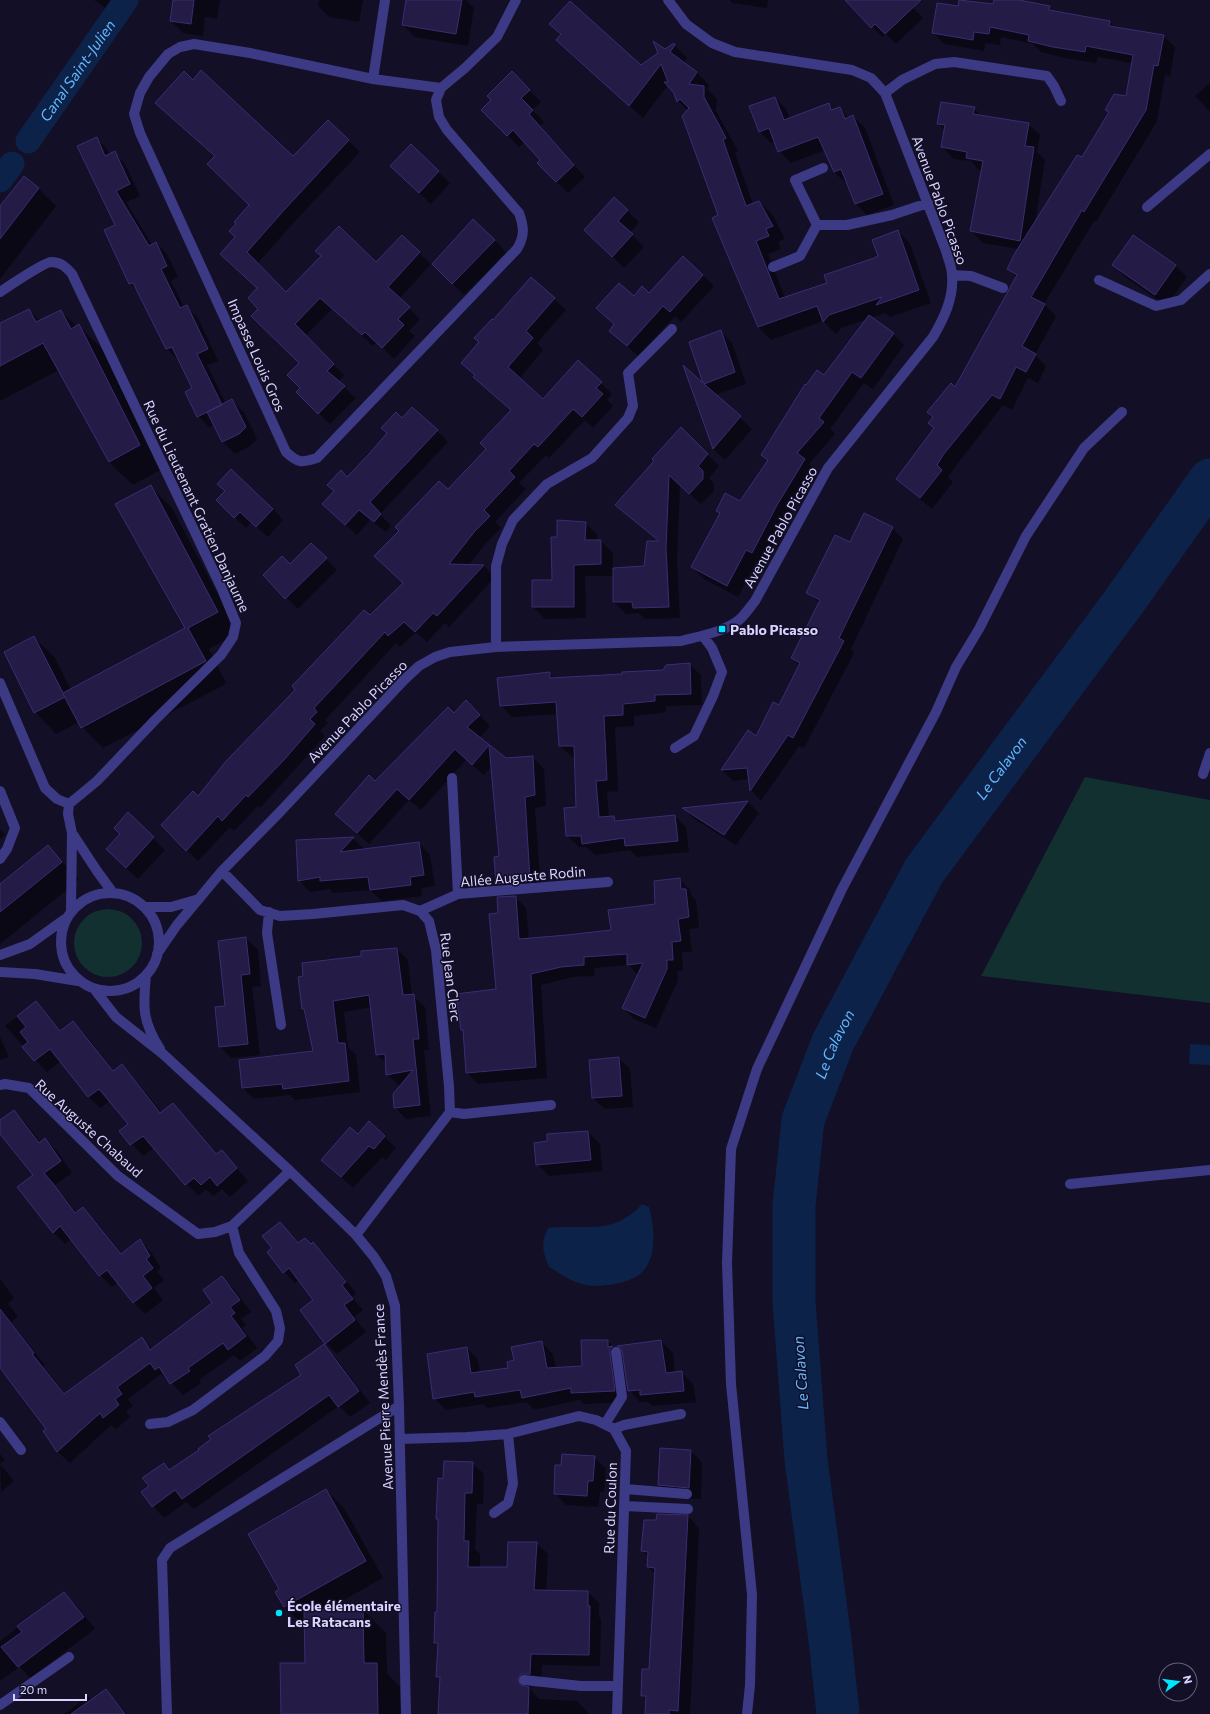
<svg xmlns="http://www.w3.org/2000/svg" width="1210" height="1714" viewBox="0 0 1210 1714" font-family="Commissioner,sans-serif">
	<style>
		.green { fill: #12302f }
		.water { fill: #0c2248 }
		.shadow { fill: #0007; fill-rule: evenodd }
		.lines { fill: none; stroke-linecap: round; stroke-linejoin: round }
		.canal { stroke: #0c2248; stroke-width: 25 }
		.river { stroke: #0c2248; stroke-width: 43 }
		.building { fill: #241b47; stroke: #3b2d73 }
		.minor { stroke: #3d3a85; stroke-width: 10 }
		.poi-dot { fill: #00e5ff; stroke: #130f26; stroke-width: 1.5 }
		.labels { text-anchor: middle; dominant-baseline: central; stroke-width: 3; stroke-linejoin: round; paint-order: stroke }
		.street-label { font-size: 14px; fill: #d9d4ff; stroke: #130f26 }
		.poi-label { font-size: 14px; font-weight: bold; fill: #d9d4ff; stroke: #130f26; text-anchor: start }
		.water-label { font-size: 15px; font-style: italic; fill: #62b6ff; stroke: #130f26 }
	</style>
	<rect width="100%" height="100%" fill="#130f26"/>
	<path class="green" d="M1085 777 1210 800V1003L981 976Z
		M74 943a34 34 0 1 1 68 0a34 34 0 1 1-68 0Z"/>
	<path class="water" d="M1190 1044 1210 1045V1065L1189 1064Z
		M642 1204 649 1207C654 1225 657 1253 645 1269 638 1278 625 1282 615 1284 605 1286 591 1287 582 1284 570 1281 559 1273 549 1267 543 1252 540 1244 548 1228 585 1224 614 1236 642 1204Z"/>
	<path class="shadow" d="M94 0H111L106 8Z
		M174 0H220L217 19 205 17 203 36 183 33 171 21Z
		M319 0H363L359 22 329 17 318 6Z
		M407 0H466L474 8 468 46 415 37 403 25Z
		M730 0H768L767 8 732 3Z
		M846 0H906L923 18 896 44 886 34 882 37Z
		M960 0 994 5 995 0H1014L1049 7 1054 12 1109 22 1115 28 1163 36 1175 47 1170 76 1165 75 1157 121 1096 222 1094 221 1044 304 1056 316 1035 355 1046 366 1038 383 1028 378 1012 410 1003 405 955 467 948 477 953 482 932 509 909 490 897 479 935 428 955 388 1017 278 1008 269 1018 249 983 243 971 231 983 170H979L971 161 954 159 942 147 945 130 938 123 974 108 982 117 1028 124 1040 135 1037 152 1045 160 1035 223 1083 158 1110 113 1106 109 1126 98 1132 63 1098 57 1096 63 1065 58 1041 52 1033 44 1001 37 1000 45 985 43 984 51 944 44 933 32 959 8Z
		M550 24 641 66 673 44 687 58 684 63 696 72 709 85 707 89 717 99 716 111 738 151 735 153 753 204 759 202 772 214 785 239 778 242 781 249 768 254 785 298 828 283 879 256 898 231 910 244 931 303 890 317 885 313 871 318 893 334 904 345 873 389 864 383 830 429 835 434 809 464 816 471 788 517 763 564 757 561 738 597 704 579 692 567 720 514 717 511 741 503 768 461 762 455 825 377 868 319 841 328 836 334 823 321 771 340 758 327 713 218 719 216 688 111 678 101 675 93 668 85 643 118 571 53 562 35Z
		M512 73 541 102 532 110 544 122 539 127 585 177 568 193 538 163 542 160 525 141 519 147 507 135 493 100Z
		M193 81 293 157 328 121 360 152 296 220 257 264 286 293 376 263 402 236 431 264 399 299 420 319 409 331 415 336 394 359 377 342 373 346 332 309 305 336 344 375 338 382 356 398 330 424 297 392 301 388 300 363 258 289 237 237 251 205 215 156 168 114Z
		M1210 83V112L1195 96Z
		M775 98 786 109 790 119 828 104 834 110 839 108 849 118 853 116 865 128 894 205 867 215 856 204 848 183H846L834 172 825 150 791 163 779 151 775 142 771 143 760 132 750 107Z
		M96 138 107 149 110 155 114 153 125 164 140 196 126 202 152 245 156 243 167 254 178 277 171 281 184 307H186L198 318 218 361 207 365 226 404 232 401 244 412 257 439 250 446 235 454 223 442 214 425 209 427 198 416 194 388 179 359 178 360 167 349 138 291 130 284Z
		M411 146 450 183 431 204 391 166Z
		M38 188 56 206 0 279V208Z
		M614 198 639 222 630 233 644 247 624 268 597 241Z
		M494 240 506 252 464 295 433 264Z
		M1114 265H1175L1187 277 1167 306 1125 277Z
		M703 275 714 286 681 322 675 316 638 356 610 330 614 325 598 308 649 294Z
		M554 299 566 310 537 343 543 350 519 379 543 401 601 383 612 394 607 400 613 406 593 428 585 420 549 458 546 455 519 483 526 489 495 522 501 528 486 543 468 566H484L495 577 449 627 445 623 427 642 416 632 400 647 396 643 325 720 328 723 320 731 325 736 260 808 258 806 234 831 230 827 198 861 162 825 199 797 404 584 448 490 487 449 512 411 474 377Z
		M29 310 40 321 61 311 77 327 79 326 102 349 162 469 133 485 109 462 59 370 0 401V324Z
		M721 332 732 343 746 384 715 395 752 429 725 460 713 449 685 369 705 386 690 343Z
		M402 419 437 431 448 442 380 514 391 526 386 532 370 520 357 535 335 515V491Z
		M681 428 719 466 709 478 714 484V491L701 504 680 485 677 560 680 618 645 619 639 613 626 614 614 602V576H585L586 618 545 619 533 607 553 581 558 538 585 523 597 534V541H601L613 553V569L645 567 659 542 616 505 655 461Z
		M150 486 172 508 238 633 209 649 226 683 224 685 103 748 82 727 79 722 56 734 35 712 34 637 55 658 71 690 186 629Z
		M226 492 273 509 283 520 268 537 251 522 246 528 228 511Z
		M892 528 903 539 851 649 854 653 804 748 799 746 761 801 751 790 749 779 733 781 722 770 757 737 780 706 800 666 792 658 820 604 808 592 850 543Z
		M311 544 337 570 298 609 264 575 290 565Z
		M689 664 701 675 702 705 666 706V712L634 716V726L615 727 618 791 607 792 609 817H613L618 822 675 816 686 827 689 852 637 857 630 850 595 855 586 847H579L567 836 577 808 575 757H572L560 746 558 714 512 717 501 706 550 673 555 679 664 671Z
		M477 712 490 726 479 738 506 759 533 757 544 769 546 806 535 808 541 891 509 895 497 884 495 858 500 857 492 766 484 775 466 760 421 810 409 800 369 844 348 825 375 783 455 714Z
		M748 802 759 813 736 845 694 819 684 809Z
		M0 829 5 835 0 839Z
		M153 838 165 850 138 879 119 861Z
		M353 838 365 850 419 843 430 855 435 886 421 888 422 896 382 901 370 890 333 893 330 889 310 892 299 880 297 841ZM341 850H343L337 857Z
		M48 846 79 880 0 944V883L1 884Z
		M679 879 690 890 691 895 696 901 699 928 689 929 692 952H682L683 971H677L678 980 656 1028 634 1019 623 1008 638 975 629 965 594 968 595 976 573 977 541 985 547 1078 478 1084 467 1073 464 1033 462 1030 497 990 500 914 515 897 526 908 529 939 612 931 656 905Z
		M246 938 258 950 261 986 252 987 260 1055 231 1058 220 1046 226 1007Z
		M397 949 408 960 412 995 425 1007 429 1050H424L431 1116 406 1119 395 1107 402 1085H398L387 1074V1064L377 1055 372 1007 344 1012 348 1047 356 1055 360 1092 295 1100 290 1095 254 1099 243 1088 314 1052 303 1009 362 957Z
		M36 1002 61 1031 73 1022 85 1034 114 1071 122 1065 133 1077 162 1113 173 1105 217 1155 221 1151 248 1181 230 1197 222 1189 213 1196 206 1189 198 1196 154 1148 143 1156 120 1131 129 1124 110 1101 100 1108 88 1096 61 1061 47 1072 5 1026Z
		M0 1037 9 1057 0 1060Z
		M619 1058 630 1069 633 1107 605 1109 593 1098Z
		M14 1111 26 1123 41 1143 45 1139 57 1151 72 1173 55 1185 77 1213 83 1208 95 1220 122 1254 140 1240 151 1252 161 1268 157 1271 164 1280 154 1288 163 1300 145 1314 133 1302 118 1282 112 1287 100 1275 71 1239 65 1244 53 1232 35 1175 0 1132V1121Z
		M369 1122 396 1148 386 1160 382 1157 353 1188 323 1160 358 1135Z
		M588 1132 600 1144 602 1171 549 1176 537 1164Z
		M280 1223 299 1244 311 1245 313 1243 324 1254 356 1293 352 1297 363 1310 354 1317 366 1332 337 1354 326 1343 301 1311 315 1300 299 1280 295 1283 284 1272 273 1248Z
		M222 1277 234 1289 251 1312 241 1319 246 1325 242 1328 257 1348 240 1361 234 1355 199 1380 201 1383 183 1395 169 1380 168 1381 161 1374 128 1399 133 1406 126 1411 130 1417 116 1429 111 1425 70 1463 58 1452 44 1431 47 1429 14 1385 0 1370V1279L14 1298 8 1304 18 1316 11 1322 45 1365 43 1366 65 1394 141 1338 152 1349 214 1304Z
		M608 1341 624 1359 621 1361V1365L626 1402 584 1404 579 1400 534 1410 527 1402 487 1408 483 1404 446 1410 434 1398 467 1348 478 1360 480 1373 510 1369 515 1361 541 1342 553 1354 556 1368 583 1367Z
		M661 1341 673 1353 675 1373 681 1372 693 1384 696 1402 653 1406 648 1402H640L629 1390 623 1350 619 1347Z
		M324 1346 335 1357 370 1403 350 1417 339 1406 194 1509 186 1502 164 1518 153 1506 150 1486 164 1465 170 1471 303 1375Z
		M691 1451 702 1462 701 1499 671 1497 659 1485Z
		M0 1454 5 1460 0 1464 14 1481 1 1492Z
		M594 1457 606 1469 604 1492H600L598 1507 566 1505 555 1493Z
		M472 1463 484 1474 483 1504H477L475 1549 480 1554V1568H508L536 1543 548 1554 546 1591 588 1592 599 1603V1617L601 1619 600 1666 542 1665 541 1685H533L530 1689 539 1699 577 1701 589 1714H439L441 1681 437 1676 439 1646 435 1642 438 1613 439 1521 437 1519 444 1480Z
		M326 1490 344 1508 383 1578 326 1610H363L386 1633 387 1673 400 1687 401 1714H282L306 1664 305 1622 302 1624 284 1607 280 1590Z
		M688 1516 699 1528 690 1714H646V1700L642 1695 650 1670 656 1575 648 1567 649 1557 642 1551 657 1522Z
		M64 1593 76 1605 95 1629 30 1678 14 1660 12 1661 18 1668 0 1681V1641Z
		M106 1690 127 1714H64L88 1696 92 1700Z"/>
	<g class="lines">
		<g class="canal">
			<path id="s1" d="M28 141 126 0"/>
			<path d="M0 180 12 164"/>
		</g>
		<path class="river" id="s2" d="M838 1714 830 1640 806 1460 794 1302V1205L803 1120 833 1042 924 871 1123 603 1210 480"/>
	</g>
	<path class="building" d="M173 0H194L191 24 170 21Z
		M406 0H462L456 34 402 25Z
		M845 0H921L885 34 875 24 871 28Z
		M959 0 993 4 994 0H1019L1050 6 1049 10 1110 21 1109 26 1164 35 1158 66 1154 65 1146 110 1084 212 1082 210 1031 297 1045 304 1022 346 1036 354 1026 372 1016 367 1000 399 992 395 943 455 937 465 942 470 920 498 896 479 934 428 928 423 933 417 927 412 951 383 955 387 1017 275 1007 269 1015 253 1077 155 1082 157 1109 112 1105 110 1114 94 1126 96 1133 55 1086 46 1085 52 1053 47 1028 41 1029 35 990 27 989 34 974 32 973 40 932 33 937 3 958 6Z
		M570 1 641 65 658 53 653 41 665 49 674 43 675 45 670 52 697 72 689 84 704 86V97L726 138 723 140 746 206 759 201 773 226 766 229 769 236 756 241 779 299 827 283 824 275 874 258 878 256 872 240 898 230 919 290 876 305 882 297 829 315 823 322 817 306 758 327 712 218 718 215 682 116 689 108 680 99 677 102 674 93 664 82H668L661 64 629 106 556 40 561 34 549 24Z
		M201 70 293 156 328 120 349 140 285 209 247 252 286 292 321 256 315 251 339 226 376 262 402 235 420 252 388 287 410 307 398 319 404 325 382 348 365 332 362 335 320 298 295 324 334 364 327 371 345 386 318 414 296 392 300 388 287 375 299 363 251 316 258 309 248 298 257 288 220 254 235 237 229 231 236 224 234 222 249 205 207 164 215 156 155 103 184 71 193 80Z
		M512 71 530 90 521 98 533 110 529 114 574 165 556 182 537 163 540 160 513 130 507 136 481 110 491 100 487 96Z
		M775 97 784 120 829 103 831 110 840 107 845 119 853 115 883 194 855 204 841 169 834 172 818 137 778 152 769 128 759 132 749 106Z
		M941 102 975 107 973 114 1029 123 1025 146 1034 147 1020 241 970 231 983 161 966 158 967 152 941 147 945 125 937 124Z
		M97 137 105 156 115 151 130 184 116 191 149 246 156 242 167 266 161 269 180 308 187 305 208 349 197 354 222 405 197 417 185 392 192 388 172 347 166 349 133 283 129 284 104 230 115 225 77 146Z
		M411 144 439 171 419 193 390 166Z
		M24 176 39 188 0 239V206Z
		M614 197 628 210 618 221 633 234 612 257 584 230Z
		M473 219 495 240 452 284 432 264Z
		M1133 235 1176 265 1155 295 1112 265Z
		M683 256 703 275 670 312 663 306 627 346 609 331 614 324 596 308 619 283 634 296 642 286 649 293Z
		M531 277 555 298 526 331 533 338 508 367 543 399 578 360 602 382 596 388 603 394 582 417 573 409 538 447 534 444 509 471 515 477 484 510 490 516 475 531 449 564 484 565 437 616 433 613 415 632 404 622 388 636 385 632 314 708 317 712 310 719 315 724 284 760 248 797 246 795 222 821 218 816 186 851 161 825 193 791 198 796 227 760 295 690 292 686 364 610 370 615 403 583 374 556 399 531 395 527 439 481 448 489 486 449 480 443 511 410 473 377 475 375 461 363 479 342 474 338 492 319 493 320Z
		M29 309 36 322 61 310 71 329 79 324 140 445 109 462 43 343 0 366V323Z
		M869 315 894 333 861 378 852 372 819 418 824 422 797 453 805 459 777 505 752 553 746 550 727 586 691 567 720 513 716 511 725 493 740 501 768 460 761 455 805 384 806 385 817 370 824 375Z
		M721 330 735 372 704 384 741 416 713 449 683 365 703 383 689 342Z
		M232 399 246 427 239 434 222 442 207 412Z
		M412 407 438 430 370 502 381 514 374 522 359 510 345 525 322 504 334 491 327 485 341 470 347 477 369 454 387 433 381 428 396 412 402 418Z
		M681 427 708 454 698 466 703 471V479L689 494 669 475 666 548 669 607 633 608 632 602H613V568L644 566 647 541H659L615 505 654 461 652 459Z
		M231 469 273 509 256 527 240 512 234 518 216 500 225 491 217 484Z
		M151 485 218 612 188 628 206 661 81 728 63 694 65 697 34 713 4 652 34 636 63 693 185 628 115 504Z
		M864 513 893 527 839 638 844 641 793 738 788 735 750 791 747 768 721 770 748 730 756 736 773 702 779 705 800 663 791 658 820 600 806 593 835 535 850 542Z
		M557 520 586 522 585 540H601V564L574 565V607H532V580H552L551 537H557Z
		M311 543 327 558 285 599 263 575 282 556 290 564Z
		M690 663 691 694 655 695V701L623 704V715L604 716 607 780 596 781 599 817 614 816 615 821 675 815 678 841 625 846 624 838 582 844 581 836H566L564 808 576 807 574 746H559L556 702 500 706 497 678 550 672V678L622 674V672L663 670 666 665Z
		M466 700 480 715 467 727 506 758 533 756 535 795 525 797 530 880 496 884 494 857 499 856 489 745 472 765 455 749 409 800 397 789 357 833 335 814 369 775 375 781 448 707 454 713Z
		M748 801 724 835 682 808Z
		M128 812 154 837 126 868 106 849 120 834 114 828Z
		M354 837 340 852 419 842 424 875 410 877 411 885 370 890 368 877 320 881V877L298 881 296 840Z
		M48 845 62 862 0 912V884Z
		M680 878 681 889H686L689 917 678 919 681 941 672 942 673 960H667V969L645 1018 622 1008 643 963 627 965V954L584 957V965L561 967 531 974 536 1067 466 1073 463 1030H461L456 994 496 989 489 914 498 913 497 897 516 896 519 939 567 935 611 930 608 910 655 904 654 881Z
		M246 937 250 974 241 975 248 1044 219 1047 215 1007 225 1006 218 941Z
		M397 948 403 995 414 994 419 1039H413L420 1105 394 1108 393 1094 413 1070 386 1075 385 1054 376 1055 369 995 333 1001 338 1043H345L349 1081 283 1089 282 1084 242 1088 239 1060 313 1051 304 1009H302L298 977 303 976 302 963 361 956V951Z
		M36 1001 60 1031 73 1021 113 1071 122 1064 160 1113 173 1103 216 1154 222 1150 237 1168 217 1186 210 1177 201 1185 194 1178 185 1185 143 1136 130 1145 119 1131 128 1124 99 1089 88 1097 50 1049 34 1061 22 1047 28 1042 20 1032 26 1027 17 1016Z
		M619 1057 622 1096 592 1098 589 1060Z
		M14 1110 39 1143 45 1138 61 1161 44 1173 55 1186 75 1213 83 1207 121 1254 140 1239 150 1256 146 1259 153 1268 143 1276 152 1288 133 1303 107 1270 99 1276 60 1226 53 1233 17 1187 33 1175 0 1134V1120Z
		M369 1121 385 1136 374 1149 369 1146 341 1177 321 1160 350 1127 358 1134Z
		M588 1131 591 1160 536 1165 534 1143 547 1141V1134Z
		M280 1222 298 1243 305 1238 311 1244 313 1242 346 1282 342 1285 353 1299 344 1305 355 1320 325 1344 300 1310 313 1300 289 1268 283 1273 267 1252 272 1248 262 1236Z
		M222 1276 240 1300 230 1307 235 1313 231 1316 246 1336 228 1350 223 1343 188 1368 190 1371 170 1384 159 1367 155 1370 150 1363 117 1387 122 1394 115 1399 119 1405 103 1418 100 1413 57 1452 43 1431 46 1429 0 1368V1309L34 1353 32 1354 64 1394 142 1337 150 1350 212 1303 203 1290Z
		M581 1340H608V1347L613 1346 610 1349V1353L615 1391 571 1393V1388L522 1398 520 1390 475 1397 474 1392 433 1399 427 1354 467 1347 471 1373 508 1368 507 1362 514 1360 511 1347 542 1341 547 1368 582 1366Z
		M661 1340 666 1373 682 1371 684 1391 640 1395V1390L628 1391 622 1351 621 1348 617 1346Z
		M324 1344 359 1391 338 1407 329 1395 182 1499 175 1490 152 1507 141 1492 149 1486 142 1478 164 1463 169 1470 199 1450 198 1449 211 1439 208 1436 301 1375 295 1365Z
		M660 1448 691 1450 689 1488 658 1485Z
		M562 1454 595 1456 593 1481H588L587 1496 554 1494 555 1465H561Z
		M444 1461 473 1462 472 1493H465L464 1541H469L468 1567H507L508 1542H537L534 1590 588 1591V1606H590L589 1655 531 1654 530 1674H521L518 1680 521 1685 529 1687 528 1714H438L440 1677H436L438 1643H434L435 1612H437L438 1519H436L438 1478 443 1479Z
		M326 1489 366 1561 284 1607 275 1592 279 1589 248 1534Z
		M657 1514 688 1515 678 1711 669 1710V1714H645L646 1696H641L642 1669H649L655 1568 647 1567 648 1552 641 1551 644 1520H656Z
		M64 1592 84 1617 18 1667 1 1647 22 1632 17 1626Z
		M363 1609 364 1663H377L378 1714H281L280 1663H305L304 1610Z
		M106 1689 125 1714H71Z"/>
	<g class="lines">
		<path class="minor" d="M373 79 385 0
			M441 88 373 79 250 53 194 44 180 47 168 54 149 77 140 93 134 114 140 133 286 452C298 463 301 463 317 458L517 249C525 236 524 227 519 213L447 130 439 117 436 100 441 88 465 68 497 37 516 0
			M885 93 902 80 935 64 954 62 1047 76 1054 86 1061 101
			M1147 207 1210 154
			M817 225H847L892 215 928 203
			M817 225 795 180 823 168
			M773 267 800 256 817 225
			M952 275 971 276 1003 288
			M1099 280 1156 306 1181 300 1210 274
			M0 292C9 286 43 263 51 262 61 262 66 267 72 274L222 589 236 623 233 637 221 655 155 720 97 781 69 804
			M496 647V566L502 544 513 520 547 484 592 458 628 418 633 406 628 373 672 329
			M0 683 45 788 57 799 69 804
			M675 748 694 736 713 696 722 672 712 648 703 636
			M1203 774 1210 753
			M452 778 458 894
			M0 791 15 828 7 849 0 859
			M69 804 68 814 72 833 71 910
			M72 833 97 871 113 893
			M222 871 260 910 280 916 313 914 403 905 420 911 429 921 436 950 449 1086 450 1112 356 1235
			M61 942a49 49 0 1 1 98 0a49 49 0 1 1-98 0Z
			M145 907H171L199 899
			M420 911 458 894 608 882
			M269 912 267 933 281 1025
			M157 954 177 925 222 871 278 814 404 680 419 666 435 657 450 652 496 647 681 641C700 636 724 632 739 620 745 615 750 607 755 601L828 468 933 337C944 318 954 298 952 275 952 267 948 259 946 251L885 93 871 78 852 70 735 52 712 43 686 24 668 0
			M0 955 30 944 65 919
			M0 972 35 974 78 981
			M146 975C143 1007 142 1021 160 1049
			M95 990 116 1017 163 1054 290 1171 356 1235 374 1257 386 1276 395 1306 399 1406 406 1714
			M0 1085 5 1084 29 1088 118 1176 198 1234 215 1232 232 1226 290 1171
			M450 1112 464 1114 551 1105
			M1070 1184 1210 1170
			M0 1422 21 1450
			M150 1424 168 1422 193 1410 265 1356 278 1341 280 1328 276 1311 239 1253 232 1226
			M605 1424 622 1397 616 1352
			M614 1429 624 1425 681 1414
			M400 1439 467 1437 508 1434 579 1416 596 1420 614 1429 626 1451 617 1714
			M625 1489 687 1494
			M624 1506 688 1509
			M494 1513 508 1503 513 1484 508 1434
			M524 1680 581 1686H618
			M0 1705 69 1657
			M167 1714 162 1560 170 1548 399 1406
			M747 1714 750 1685 752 1595 731 1384 727 1263 731 1149 757 1069 842 889 936 712 956 667 979 629 1026 536 1084 448 1122 412"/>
	</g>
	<g class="poi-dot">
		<rect x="718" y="625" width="8" height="8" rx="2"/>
		<circle cx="279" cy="1613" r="4"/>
	</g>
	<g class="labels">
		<g class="street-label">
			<text transform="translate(940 200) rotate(70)">Avenue Pablo Picasso</text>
			<text transform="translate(257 355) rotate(66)">Impasse Louis Gros</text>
			<text transform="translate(197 506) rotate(65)">Rue du Lieutenant Gratien Danjaume</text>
			<text transform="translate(780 527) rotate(-61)">Avenue Pablo Picasso</text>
			<text transform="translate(357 711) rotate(-46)">Avenue Pablo Picasso</text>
			<text transform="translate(523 876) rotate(-5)">Allée Auguste Rodin</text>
			<text transform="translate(451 977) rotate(83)">Rue Jean Clerc</text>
			<text transform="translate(89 1128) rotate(42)">Rue Auguste Chabaud</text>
			<text transform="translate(383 1397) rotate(-93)">Avenue Pierre Mendès France</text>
			<text transform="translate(610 1508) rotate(-88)">Rue du Coulon</text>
		</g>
		<g class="poi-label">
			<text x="730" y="629">Pablo Picasso</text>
			<text x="287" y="1605">École élémentaire<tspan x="287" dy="16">Les Ratacans</tspan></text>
		</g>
		<g class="water-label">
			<text stroke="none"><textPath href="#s1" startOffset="86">Canal Saint-Julien</textPath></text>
			<text stroke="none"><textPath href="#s2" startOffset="1003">Le Calavon</textPath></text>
			<text stroke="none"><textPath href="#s2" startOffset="679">Le Calavon</textPath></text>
			<text transform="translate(800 1373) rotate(-94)">Le Calavon</text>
		</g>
	</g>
	<g transform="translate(1178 1682) rotate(76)"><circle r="19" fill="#130f26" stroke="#625e7d"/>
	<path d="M0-3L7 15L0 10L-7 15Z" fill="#00e5ff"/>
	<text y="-6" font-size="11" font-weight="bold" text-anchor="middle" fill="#d9d4ff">N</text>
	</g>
	<path d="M14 1694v6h72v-6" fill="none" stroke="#d9d4ff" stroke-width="2"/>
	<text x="20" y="1694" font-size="12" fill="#d9d4ff" stroke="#130f26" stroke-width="3" paint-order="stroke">20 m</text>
</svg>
